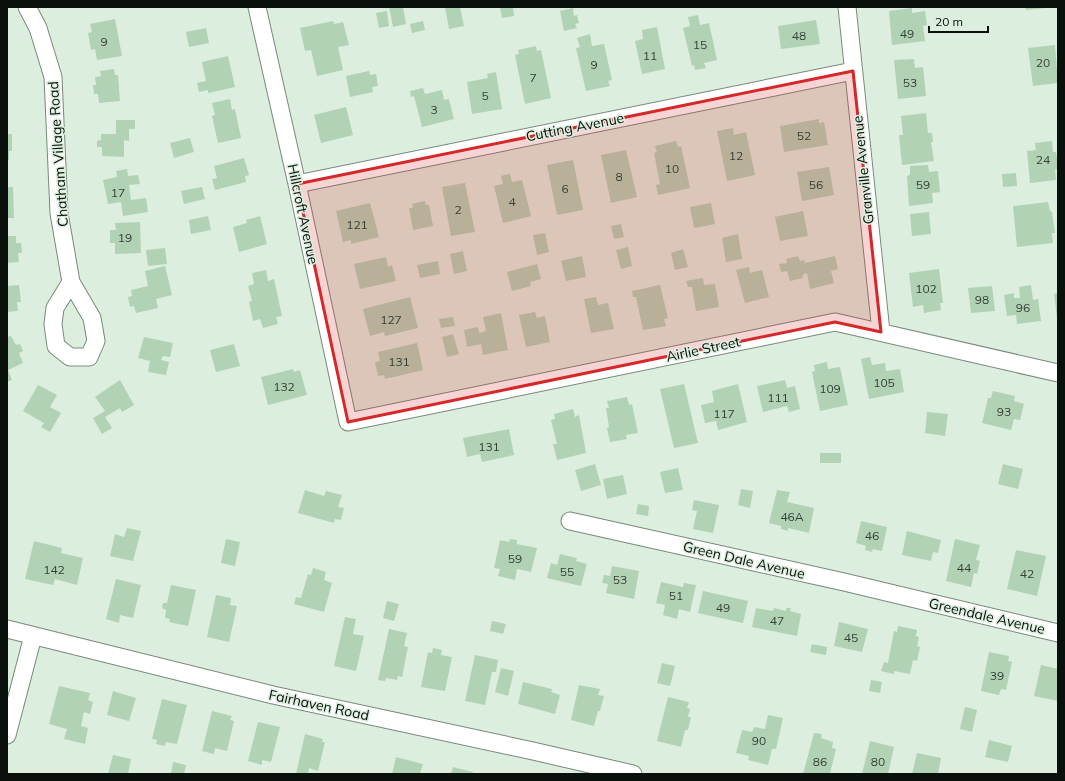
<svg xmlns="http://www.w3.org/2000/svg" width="1065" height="781" viewBox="0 0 1065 781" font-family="Mulish,sans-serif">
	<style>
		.building { fill: #b2d2b6 }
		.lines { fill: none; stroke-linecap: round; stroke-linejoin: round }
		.street-casing { stroke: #79897b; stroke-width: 19 }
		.street { stroke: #fff; stroke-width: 17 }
		.marked { fill: #d62828; fill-opacity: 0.2; stroke: #d62828; stroke-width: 3; stroke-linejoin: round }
		.labels { text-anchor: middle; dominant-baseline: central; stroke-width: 3; stroke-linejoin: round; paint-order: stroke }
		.number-label { font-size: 12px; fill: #344036 }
		.street-label { font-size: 14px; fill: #0a100b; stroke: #dceede }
	</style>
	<rect width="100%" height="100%" fill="#dceede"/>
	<path class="building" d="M389 7H403L406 24 393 27Z
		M445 7H460L464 26 449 29Z
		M500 7H513L514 16 502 18Z
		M1025 7H1046V8L1026 10Z
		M573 8 574 16 577 15 579 23 575 24 577 28 564 31 560 11Z
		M912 8V13L925 11 927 25 923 26 925 41 892 45 889 11Z
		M387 11 389 26 379 28 376 13Z
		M698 15 700 25 709 23 717 60 704 63 706 68 695 70 694 65 692 66 683 28 690 26 688 17Z
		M115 19 122 56 97 60 95 49 91 50 88 33 92 32 90 24Z
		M816 20 820 44 781 49 778 26Z
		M333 21 334 24 343 22 349 45 338 47 343 70 317 76 311 50 305 51 300 28Z
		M423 21 425 30 412 33 410 24Z
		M657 27 665 69 642 74 635 41 643 39 642 30Z
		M206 28 209 43 189 47 186 32Z
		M590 34 592 46 604 44 612 80 608 81 610 86 586 91 576 48 580 47 577 38Z
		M1055 45 1058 83 1033 86 1028 48Z
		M536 46 537 51 541 50 551 98 525 104 515 55 519 54 518 50Z
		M228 56 235 87 208 93V90L199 92 197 83 206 81 202 62Z
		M914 59 915 68 923 67 926 96 898 99 894 60Z
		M114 69 115 75H118L120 101 99 103 98 94H94L93 85H96L95 77 101 76 100 71Z
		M369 71 370 75 376 74 378 86 372 87 373 92 350 97 346 76Z
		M496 72 502 109 472 114 467 82 488 78 487 74Z
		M423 88 425 94 442 90 444 100 449 99 454 119 422 127 414 96 411 97 410 91Z
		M230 99 232 110 235 109 241 138 218 143 212 116 215 115 212 103Z
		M346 107 353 135 321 143 314 115Z
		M926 113 928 133H932L933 142H931L934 161 902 165 899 135H903L901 116Z
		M819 119V123L824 122 828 145 784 152 780 126Z
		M116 120H135V129H129V141L124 140V157L102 156V147H97V141L101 140V134H116Z
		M733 128 734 135 746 132 755 175 727 181 717 131Z
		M7 134H12V151H9V160H7Z
		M190 138 194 152 174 158 170 143Z
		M676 141 678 147 681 146 690 188 658 195 656 185 660 184 654 153 657 152 655 146Z
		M1052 141 1053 152H1056L1058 166V169H1055L1056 180 1030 183 1027 151 1036 150 1035 143Z
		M626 150 637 197 611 203 601 155Z
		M244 158 249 175 245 176 246 182 215 190 212 179 217 178 214 166Z
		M573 160 583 210 557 215 547 165Z
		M928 165 929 172 938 171 940 192 932 193 933 203 909 206 907 176 910 175V166Z
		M829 167 834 195 802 201 797 172Z
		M127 169 128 176 138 175 140 184 129 185 131 200 146 198 148 212 123 216 121 202 108 204 103 180 117 177 116 171Z
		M1016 173 1017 186 1003 187 1002 174Z
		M510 174 512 182 522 180 531 216 503 223 494 186 503 184 501 176Z
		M465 183 475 232 451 236 442 187Z
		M7 187H13L14 218H7Z
		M202 187 205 199 184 204 181 191Z
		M425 201 426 205H429L433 226 413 230 409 208H413L412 204Z
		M1048 202 1050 211 1052 212 1055 233H1052L1053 243 1017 247 1013 206Z
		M370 203 379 237 351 244V240L343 242 336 211Z
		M711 203 715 224 694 228 690 207Z
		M803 211 808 236 780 241 775 217Z
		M929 212 931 234 912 236 910 214Z
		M208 216 211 230 191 234 189 220Z
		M260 216 267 244 239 252 233 227 247 223 246 220Z
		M140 222 141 253 115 254V243H110V230H116L115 223Z
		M621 224 624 237 614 239 611 226Z
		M545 233 549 252 537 255 533 235Z
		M738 234 742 259 726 262 722 238Z
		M7 236H16V243H21L22 253H18L19 262 7 263Z
		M628 247 632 266 621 269 616 250Z
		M165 248 167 264 148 266 146 250Z
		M683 249 688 267 675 270 671 253Z
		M463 251 467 271 454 274 450 254Z
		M582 256 586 277 566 281 561 261Z
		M798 256 800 261 804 260 805 263 835 256 838 269 831 271 834 283 810 289 807 273 802 275 803 278 790 281 787 271 781 272 779 264 787 263 786 259Z
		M386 257 388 267 392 265 396 281 360 289 354 264Z
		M438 261 440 274 420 278 417 265Z
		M537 264 541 279 530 282 531 286 512 291 507 272Z
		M165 266 172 295 156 299 158 308 136 313 134 306 130 307 128 297 132 296 131 290 148 286 145 271Z
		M749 267 750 273 762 270 769 297 745 303 736 270Z
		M939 269 943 303H940L941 310 924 313 923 305 913 307 909 273Z
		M266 270 268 281 274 279 282 316 276 317 278 324 263 328 260 319 253 321 249 302 252 301 248 286 254 284 252 273Z
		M703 278 704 285 715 284 719 307 696 311 692 287H688L686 281Z
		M19 285 21 302H17L18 311 7 312V286Z
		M660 285 668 318 664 319 666 326 643 330 636 297H633L632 291Z
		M1031 285 1033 300 1038 299 1041 321 1017 324 1016 315 1007 316 1004 295 1014 293V298H1020L1019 287Z
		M992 286 995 311 971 313 968 288Z
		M1058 293V318H1057L1054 294Z
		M410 297 418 328 385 336 384 332 370 336 363 309Z
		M596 297 598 305 608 303 614 329 591 333 584 299Z
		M535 312 537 318 545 316 550 342 526 347 519 315Z
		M501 313 508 350 483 355 481 344 467 347 464 330 478 327 479 333 486 331 483 317Z
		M453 317 455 326 441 328 439 319Z
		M453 334 459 354 447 357 442 337Z
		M11 336 16 345 20 344 23 351 19 353 23 363 8 370 12 380 7 382V337Z
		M144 337 173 343 170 357 163 356 161 360 169 362 166 375 148 372 150 361 138 358Z
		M417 343 423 370 385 379 384 375 378 376 375 362 380 361 378 352Z
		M234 344 240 366 216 372 210 350Z
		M870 357 872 365 885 363 886 371 900 369 904 392 869 399 861 359Z
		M827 362 828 369 840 367 848 405 820 411 812 372 815 371 814 365Z
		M293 369 294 372 300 370 307 395 268 405 261 377Z
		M120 380 134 405 122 412 120 408 105 417 112 428 102 434 93 418 105 411 95 397Z
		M785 380 787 388 795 386 800 409 789 412 787 406 763 412 757 386Z
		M684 384 698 443 674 448 660 389Z
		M738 384 747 422 718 430 716 421 705 423 701 405 714 402 712 391Z
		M38 385 57 395 50 407 61 413 50 432 41 427 44 423 23 411Z
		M993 391 1015 396 1014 401 1024 404 1020 420 1014 419 1011 430 982 423 988 398H991Z
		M627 397 629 405 632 404 638 433 626 435 627 439 610 442 607 428 609 427 606 408H609L607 401Z
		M573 409 575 417 579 415 586 453 557 460 553 444H557L551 420 555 419 554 414Z
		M927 412 948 414 945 436 925 433Z
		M509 429 514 455 482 462 480 454 467 457 463 438Z
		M820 453H841V463H820Z
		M595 464 601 485 581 491 575 470Z
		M1003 464 1023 469 1018 489 998 484Z
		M678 468 683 490 665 493 660 472Z
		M623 475 627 494 607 499 603 479Z
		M741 489 753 491 750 508 738 505Z
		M305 490 324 496 326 491 342 495 338 507 344 508 341 520 335 519 334 523 298 513Z
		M777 490 790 492 787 502 814 508 809 533 788 528V531L781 529V526L769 523Z
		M694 500 719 505 713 533 693 529 697 511 692 510Z
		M638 504 649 506 648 516 636 514Z
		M861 521 887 527 882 551 873 549 872 552 865 550 866 546 856 543Z
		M127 528 141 531 133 561 110 556 115 534 124 537Z
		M907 531 941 540 938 553 933 552 931 561 902 555Z
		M226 539 240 542 235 566 221 563Z
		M510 539 517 540V544L537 548 531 572 517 569 515 580 498 576 500 569 494 568 500 540 509 542Z
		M955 539 980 545 976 560 980 561 977 574 974 573 971 587 946 581Z
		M34 541 62 548 61 553 83 558 77 585 55 579 53 585 25 579Z
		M1016 550 1046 556 1037 596 1007 589Z
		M560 554 577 558 576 561 587 564 581 586 547 578 551 563 557 565Z
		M612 566 639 571 634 599 606 593 608 584 602 583 604 575 610 576Z
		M313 568 326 572 324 580 332 583 324 612 294 604 296 597 301 598 308 574 311 575Z
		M116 579 141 585 133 618 120 615 119 623 106 619Z
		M661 582 683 587 684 583 696 585 690 612 679 609 677 619 663 615 665 605 656 603Z
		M171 585 196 590 188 626 169 622 170 619 165 618 166 610 162 608 163 603H167Z
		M703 591 748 601 743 623 698 613Z
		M216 595 231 598 230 605 237 606 229 642 207 637Z
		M387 601 399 604 394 621 383 618Z
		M756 608 773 611 774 608 786 611V608H791L790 611 801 614 797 636 752 627Z
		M345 617 356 619 353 634 364 636 356 671 334 666Z
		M492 621 506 624 503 634 490 631Z
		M839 622 868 629 862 652 834 646Z
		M898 626 917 630 916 636 919 637 917 646 920 647 917 661 913 660 910 674 894 671V674L881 671 884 662 888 663 894 631 897 632Z
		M389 629 407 633 404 646 408 647 402 677 398 676 397 680 386 678 385 681 378 680Z
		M812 644 827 647 826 655 810 652Z
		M433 648 442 650 441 655 452 657 445 691 421 687 428 652 432 653Z
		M989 652 1009 656 1008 661 1012 662 1006 690 1001 689 999 695 981 691Z
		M475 655 498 660 496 672H492L485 705 465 701Z
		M662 663 675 666 670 686 657 683Z
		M1041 665 1058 669V701L1034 696Z
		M501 668 514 671 508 696 495 692Z
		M871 680 882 682 880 693 869 691Z
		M523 682 552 689 551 692 560 695 555 714 518 704Z
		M579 685 600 689 598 695 604 696 600 711H598L594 726 571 720Z
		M59 686 90 693 88 700 93 702 90 714 84 712 81 726 88 728 85 744 64 739 67 729 49 724Z
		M113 691 136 698 129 721 107 715Z
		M668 697 689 702 687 708 690 709 688 717H691L688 730H685L681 747 657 741Z
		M162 699 187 705 177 744 166 742 165 746 156 744 157 740 152 739Z
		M965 707 977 710 972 732 960 729Z
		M212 711 232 716 230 720 234 721 227 751 215 748 214 754 202 751Z
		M768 715 783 718 776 749H772L768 765 748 760 749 756 736 753 742 730 752 732 754 727 765 729Z
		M258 722 280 727 271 762 262 760V765L248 761Z
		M814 733 822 734 821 738 833 742 832 748 836 749 830 774H803Z
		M305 734 323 739 322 742H325L318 771 309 768 308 774H296Z
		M989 740 1012 746 1008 762 985 757Z
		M870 741 894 747 888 774H862Z
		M917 753 941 758 938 774H912Z
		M113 755 131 759 128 774H108Z
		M396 757 423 764 420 774H392Z
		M173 762 186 765 184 774H171Z
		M453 767 473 772 472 774H451Z"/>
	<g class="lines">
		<defs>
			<path id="street" d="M27 7 38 28 53 77 59 213 71 282 92 318 96 341 89 357H70L56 346 53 324 55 308 71 282
				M257 7 297 184 348 422 835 322 1058 373
				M847 7 881 332
				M297 184 853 71
				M570 521 844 582 1058 633
				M7 629 273 695 533 751 633 774
				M7 735 33 636"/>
		</defs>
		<use href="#street" class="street-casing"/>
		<use href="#street" class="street"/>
	</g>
	<path class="marked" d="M853 71 881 332 835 322 348 422 297 184Z"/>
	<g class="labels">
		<g class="number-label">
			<text x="907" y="33">49</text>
			<text x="799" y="35">48</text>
			<text x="104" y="41">9</text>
			<text x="700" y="44">15</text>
			<text x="650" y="55">11</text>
			<text x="1043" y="62">20</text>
			<text x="594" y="64">9</text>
			<text x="533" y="77">7</text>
			<text x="910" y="82">53</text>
			<text x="485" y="95">5</text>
			<text x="434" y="109">3</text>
			<text x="804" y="135">52</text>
			<text x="736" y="155">12</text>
			<text x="1043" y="159">24</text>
			<text x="672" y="168">10</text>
			<text x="619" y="176">8</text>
			<text x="816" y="184">56</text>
			<text x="923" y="184">59</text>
			<text x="565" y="188">6</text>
			<text x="118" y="192">17</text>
			<text x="512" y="201">4</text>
			<text x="458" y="209">2</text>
			<text x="357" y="224">121</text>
			<text x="125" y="237">19</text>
			<text x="926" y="288">102</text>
			<text x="982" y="299">98</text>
			<text x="1023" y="307">96</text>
			<text x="391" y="319">127</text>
			<text x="399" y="361">131</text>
			<text x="884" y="382">105</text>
			<text x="284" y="386">132</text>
			<text x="830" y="388">109</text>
			<text x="778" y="397">111</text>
			<text x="1004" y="411">93</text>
			<text x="724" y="413">117</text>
			<text x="489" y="446">131</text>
			<text x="792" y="516">46A</text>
			<text x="872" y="535">46</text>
			<text x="515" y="558">59</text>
			<text x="964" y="567">44</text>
			<text x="54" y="569">142</text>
			<text x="567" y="571">55</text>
			<text x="1027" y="573">42</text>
			<text x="620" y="579">53</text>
			<text x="676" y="595">51</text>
			<text x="723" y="607">49</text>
			<text x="777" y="620">47</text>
			<text x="851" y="637">45</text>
			<text x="997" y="675">39</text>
			<text x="759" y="740">90</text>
			<text x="820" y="761">86</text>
			<text x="878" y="761">80</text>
		</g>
		<g class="street-label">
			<text transform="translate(575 127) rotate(-11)">Cutting Avenue</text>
			<text transform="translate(58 154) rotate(-94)">Chatham Village Road</text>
			<text transform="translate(863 170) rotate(-96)">Granville Avenue</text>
			<text transform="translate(303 214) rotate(78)">Hillcroft Avenue</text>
			<text transform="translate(703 349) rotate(-12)">Airlie Street</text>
			<text transform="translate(744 560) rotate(13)">Green Dale Avenue</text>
			<text transform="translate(987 616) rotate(13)">Greendale Avenue</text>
			<text transform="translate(319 705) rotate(12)">Fairhaven Road</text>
		</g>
	</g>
	<rect width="1065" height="781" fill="none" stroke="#0a100b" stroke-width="16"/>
	<path d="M929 26v6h59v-6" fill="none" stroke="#0a100b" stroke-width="2"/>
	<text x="935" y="26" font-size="12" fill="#0a100b" stroke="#dceede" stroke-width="3" paint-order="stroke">20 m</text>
</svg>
